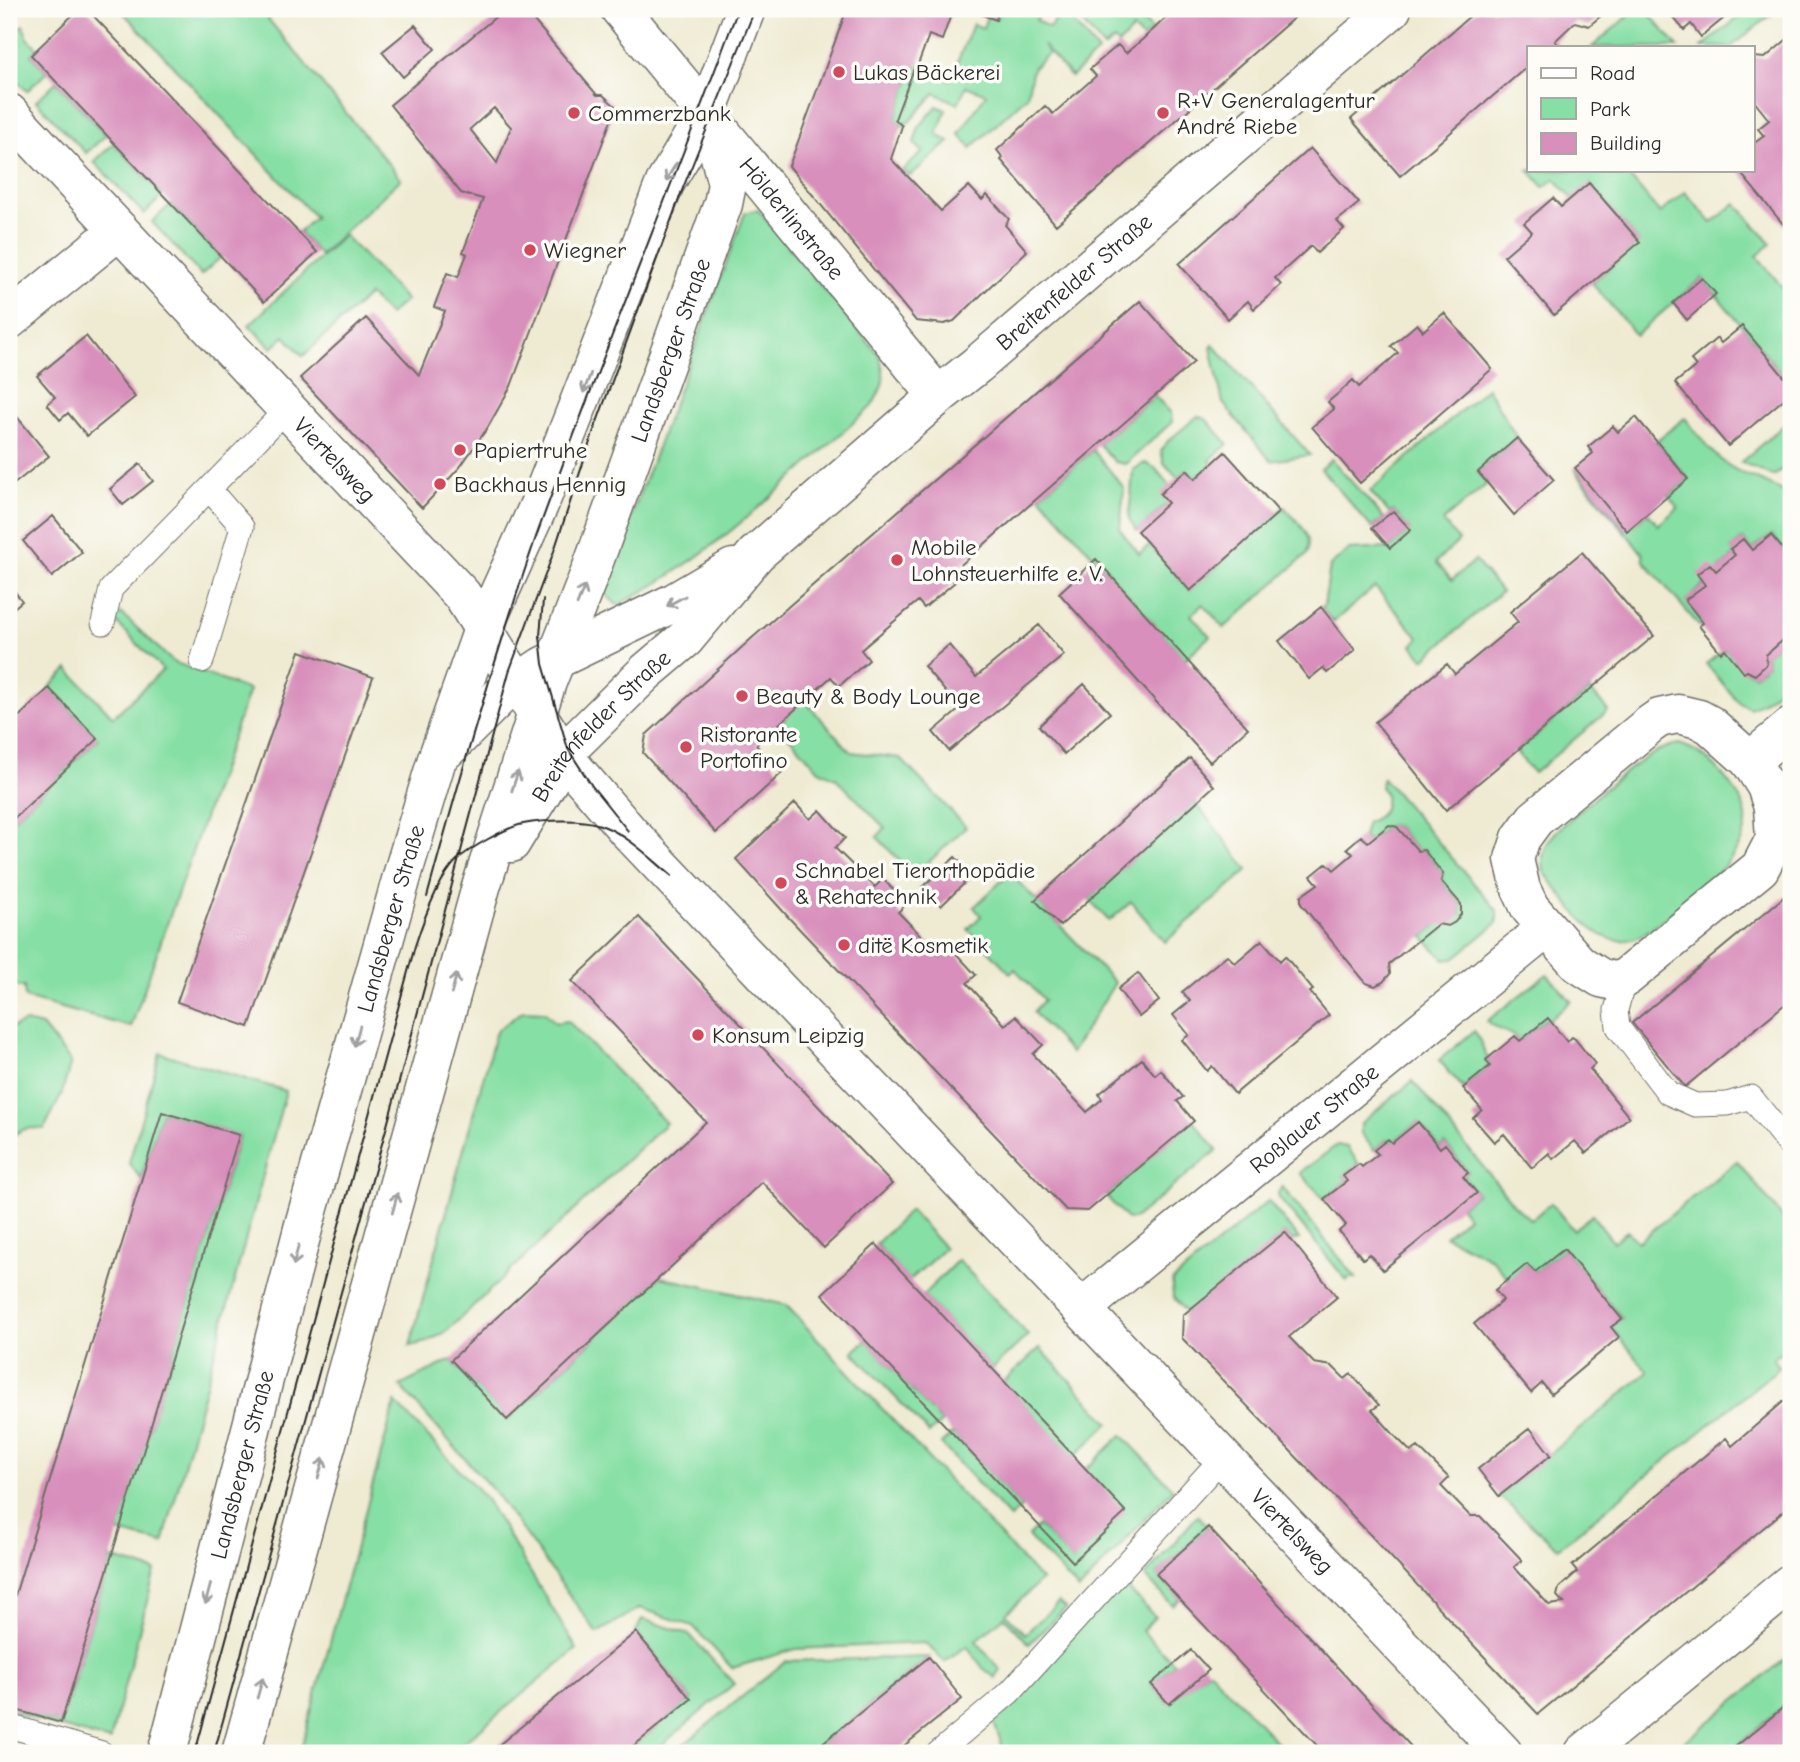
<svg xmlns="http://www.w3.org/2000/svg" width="1800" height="1762" viewBox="0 0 1800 1762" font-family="'Comic Neue',sans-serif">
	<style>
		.green { fill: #86dfa4; stroke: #588568; stroke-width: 2 }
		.building { fill: #d88fbb; fill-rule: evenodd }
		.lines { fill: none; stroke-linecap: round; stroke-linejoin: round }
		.lane-casing { stroke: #706e66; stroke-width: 25 }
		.street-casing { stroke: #706e66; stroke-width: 41 }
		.secondary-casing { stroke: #706e66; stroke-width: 41 }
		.lane { stroke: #fff; stroke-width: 23 }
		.street { stroke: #fff; stroke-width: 38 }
		.secondary { stroke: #fff; stroke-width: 38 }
		.tram { stroke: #2b2b2b; stroke-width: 2 }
		.oneway { stroke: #a0a0a0 }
		.poi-dot { fill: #d1495b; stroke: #fdfcf7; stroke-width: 2.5 }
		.labels { text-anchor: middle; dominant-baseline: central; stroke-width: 7; stroke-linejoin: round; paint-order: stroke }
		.poi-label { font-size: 23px; fill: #2b2b2b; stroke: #fdfcf7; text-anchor: start }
		.street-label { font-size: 23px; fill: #2b2b2b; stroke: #fdfcf7 }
	</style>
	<rect width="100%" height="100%" fill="#fdfcf7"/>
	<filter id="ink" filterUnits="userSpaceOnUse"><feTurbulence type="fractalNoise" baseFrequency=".0143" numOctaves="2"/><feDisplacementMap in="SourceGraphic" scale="14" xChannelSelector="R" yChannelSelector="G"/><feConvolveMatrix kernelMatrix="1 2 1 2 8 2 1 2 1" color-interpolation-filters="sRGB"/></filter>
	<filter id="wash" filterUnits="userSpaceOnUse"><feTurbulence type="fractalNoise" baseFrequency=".00686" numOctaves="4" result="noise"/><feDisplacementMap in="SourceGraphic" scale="28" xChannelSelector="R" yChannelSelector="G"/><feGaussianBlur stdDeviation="1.57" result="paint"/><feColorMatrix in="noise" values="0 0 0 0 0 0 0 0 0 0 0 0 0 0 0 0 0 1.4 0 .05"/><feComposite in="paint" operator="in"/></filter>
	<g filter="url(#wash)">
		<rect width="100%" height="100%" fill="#efebd3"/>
		<path class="green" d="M120 9H278L268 19 401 179 320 255 299 232 315 217Z
			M999 9H1044L1036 20 1049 28 1063 9 1098 52 1071 77 1043 45 1049 53 1033 68 1027 96 971 148 959 134 986 94 966 86 958 104 935 93 910 121 902 126 895 119 915 66 950 80 973 24 983 28 987 16 996 19Z
			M1071 9H1134L1152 30 1143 39 1133 29 1118 45 1114 40 1104 48Z
			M1636 9H1645L1678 47H1592Z
			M1749 9H1778L1731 47H1702Z
			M23 25 27 37 37 48 31 55 47 72 27 91 9 72V38Z
			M56 82 106 135 86 153 36 101Z
			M937 106 946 110 937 134 949 142 910 176 903 170 923 152 914 143 919 127Z
			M114 143 163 195 144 214 94 162Z
			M1529 170H1624L1660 213 1685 192 1712 223 1736 203 1771 244 1757 256 1791 298V327L1782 334 1791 346V385L1702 278 1636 335 1592 283 1639 242 1590 184 1572 198 1555 179 1544 187Z
			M171 204 221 257 201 275 152 222Z
			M758 210 879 355C887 378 884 386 871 407 792 476 713 559 617 605L603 592 745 213Z
			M344 235 406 300 389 315 369 295 303 356 285 336 272 348 249 325Z
			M1213 344 1310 455 1271 461 1223 403 1211 347Z
			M1487 388 1517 438 1478 472 1487 484 1443 521 1459 541 1436 562 1452 580 1475 560 1501 592 1424 659 1412 645 1419 638 1375 587 1333 622 1321 607 1324 605 1330 566 1349 550 1390 548 1410 530 1393 511 1390 514 1370 491Z
			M1155 396 1171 413 1172 422 1129 461 1125 464 1115 462 1099 444Z
			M1198 416 1206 419 1228 444 1210 460 1212 464 1195 479 1187 470 1178 478 1164 463 1161 451 1168 441Z
			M1685 418C1698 434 1712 456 1731 467 1750 479 1774 483 1791 497V551L1787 554 1772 535 1752 550 1743 539 1731 549 1735 555C1717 569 1704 586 1686 601L1703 623 1699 626 1644 561 1643 554 1578 475 1575 468 1626 530 1648 513 1658 525 1678 508 1669 496 1688 479 1656 441Z
			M1791 419V462L1774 476 1741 462Z
			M1093 450 1124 488 1120 529 1139 554 1150 545 1190 590 1284 507C1296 521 1315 534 1307 554L1224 628 1203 604 1191 615 1210 636 1185 659 1040 496Z
			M1331 459 1384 518 1372 528 1321 469Z
			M1145 463 1155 468 1169 485 1168 503 1137 531 1129 519 1133 470Z
			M121 613 173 662 249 690 131 1027 25 998 24 987 9 986V823L98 739 49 688 68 669 113 717 163 670 113 619Z
			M1780 642 1791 656V679L1763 702 1750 708 1739 703 1706 664 1725 649 1747 671 1755 675 1767 664 1766 655Z
			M1590 690 1608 711 1534 773 1516 752Z
			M804 700 851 752 900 758 966 827 914 876 877 837 885 828 836 778 819 770 778 725Z
			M1679 744C1700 750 1715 764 1729 783 1736 792 1745 804 1746 816 1751 861 1675 909 1644 934 1599 960 1569 902 1544 872 1540 851 1547 840 1562 826 1589 803 1645 748 1679 744Z
			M1383 778 1497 910V923L1454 958 1445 960 1423 937 1438 924 1461 914V904L1441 881 1443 874 1424 850 1418 851 1397 827 1389 825 1368 842 1363 836 1367 822C1382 817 1387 809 1385 793L1380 787Z
			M1195 802 1248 870 1165 942 1131 902 1109 921 1089 899Z
			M1010 873 1115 983 1071 1053 1033 1012 1044 1000 1015 969 1010 973 968 929 981 916 974 907Z
			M1547 974 1571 1001 1549 1020 1547 1018 1520 1041C1512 1032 1497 1031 1487 1021Z
			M523 1011 544 1012 556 1023 568 1021 666 1123 447 1331 427 1342 410 1346 496 1031Z
			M25 1022 42 1026 71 1062 61 1096 44 1129C29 1127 19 1128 9 1140V1029Z
			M1474 1031C1483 1040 1481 1049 1488 1058L1486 1061 1490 1066 1463 1088 1439 1060Z
			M160 1053 286 1091 163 1543 118 1532 239 1136 162 1112 141 1179 129 1163Z
			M1413 1081 1515 1206 1531 1220 1551 1203 1573 1230 1592 1215 1613 1242 1627 1231 1638 1242 1737 1161 1791 1228V1344L1773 1359 1780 1367 1558 1548 1499 1496 1648 1372 1611 1327 1622 1318 1564 1249 1535 1272 1527 1264 1509 1280 1492 1259 1445 1236 1468 1217 1460 1208 1477 1193 1463 1177 1468 1172 1445 1144 1440 1148 1418 1122 1392 1143 1388 1139 1374 1150 1361 1133V1123Z
			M1193 1120 1217 1150 1134 1219H1127L1106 1196Z
			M1337 1145 1347 1147 1359 1164 1344 1176 1347 1181 1324 1199 1300 1173Z
			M1282 1187 1356 1278H1348L1347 1281 1279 1198 1278 1193Z
			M1268 1201 1299 1239 1292 1241 1285 1233 1187 1313 1173 1297 1172 1281Z
			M910 1210 945 1248 909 1281 876 1244Z
			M958 1260 1028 1335 992 1369 923 1295Z
			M660 1277 786 1305 1041 1580 1006 1614 1025 1634 1059 1602 1066 1608 1029 1644 1004 1617 976 1641 1001 1670 996 1678 983 1668 967 1646 945 1662 925 1643 796 1649 732 1668 693 1626 640 1608 597 1633 492 1489 400 1386 451 1360 508 1420Z
			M866 1340 942 1422 929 1433 853 1352Z
			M1040 1348 1109 1423 1074 1457 1003 1382Z
			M395 1402 484 1496 577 1649 451 1753H300Z
			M953 1433 1022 1507 1010 1518 941 1444Z
			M1122 1435 1173 1489 1079 1590 1028 1536 1039 1526 1073 1561 1085 1470Z
			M1198 1515 1208 1527 1157 1574 1180 1599 1173 1606 1145 1576Z
			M111 1558 155 1571 110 1741 9 1712V1708L61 1723Z
			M1122 1582 1155 1617 1142 1631 1175 1664 1151 1684 1168 1703 1209 1670 1287 1753H1005L993 1720Z
			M642 1619 689 1634 734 1684 652 1753H625L691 1699 636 1632Z
			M1791 1654V1711L1785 1705 1728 1753H1671Z
			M929 1657 810 1753H673L786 1661Z"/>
		<g id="blocks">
			<path class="building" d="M79 9H87L317 252 264 302 31 55Z
				M505 9H524L597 95H603L616 107 511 386 488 427 460 467 422 508 300 378 366 318 419 375 445 311 434 307 447 273 458 277 467 254 463 252 483 199 461 193 390 105ZM494 108 511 127 497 163 470 129Z
				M847 9H953L942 40 929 35 917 67 915 66 895 119 902 126 891 159 941 211 969 186 982 200 987 195 1009 219 1005 225 1027 251 954 321 944 324 916 321 789 166Z
				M978 9H999L996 20 977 13Z
				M1165 9H1304L1056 225 1001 160 1003 158 997 150 1045 106 1053 114 1096 76 1090 69 1118 45 1126 53 1143 39 1170 14Z
				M1478 9H1609L1589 26 1575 22 1555 41 1560 47H1529V65L1400 176 1351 119Z
				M1666 9H1735L1701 37 1691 24 1684 30Z
				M415 25 435 49 403 77 382 52Z
				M1791 36V227L1788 230 1738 170H1753V144L1764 136 1758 129 1769 120 1753 100V57L1765 58Z
				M1310 148 1359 203 1337 221 1344 229 1317 253 1311 246 1275 278 1281 285 1254 309 1248 301 1228 319 1179 264Z
				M1589 183 1640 242 1554 315 1504 256 1532 232 1524 223 1553 198 1561 207Z
				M1702 278 1716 294 1687 320 1673 303Z
				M1140 301 1194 362 948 576 955 582 924 608 918 601 861 650 869 660 839 686 831 677 756 745 782 773 716 833 643 753 646 735 751 639Z
				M1444 313 1492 369 1360 483 1312 427 1334 409 1328 402 1341 391 1353 380 1359 387 1398 353 1391 346 1417 324 1423 331Z
				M1742 326 1791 385V393L1728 446 1675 383 1696 366 1691 360 1717 338 1721 343Z
				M86 336 135 397 87 436 68 413 60 420 47 404 55 397 37 376Z
				M9 407 49 456 9 488Z
				M1636 417 1688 479 1627 531 1575 468 1593 453 1588 447 1613 426 1618 432Z
				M1517 438 1554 480 1514 515 1478 472Z
				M1225 452 1279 512 1190 591 1137 531 1168 503 1160 494 1169 485 1187 470 1195 479Z
				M140 464 153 481 123 505 110 489Z
				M1393 511 1411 530 1390 548 1372 528Z
				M53 516 82 552 52 577 23 541Z
				M1771 535 1787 554 1791 551V633L1766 655 1767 664 1755 675 1747 671 1744 673 1725 649 1721 653 1699 626 1703 623 1685 600 1705 585 1697 574 1710 564 1716 571 1735 555 1730 549 1743 539 1752 550Z
				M1582 552 1654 636 1446 810 1375 722 1447 664 1455 674 1518 622 1510 612Z
				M1096 559 1248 728 1210 762 1059 593Z
				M9 584 22 601 9 612Z
				M1321 607 1355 650 1327 673 1323 668 1309 679 1279 641Z
				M1039 625 1064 655 949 751 933 732 960 709 924 666 949 645 976 677Z
				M300 651 373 677 249 1027 177 1002Z
				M1084 684 1110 713 1064 754 1039 726Z
				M49 688 98 739 9 823V726Z
				M1190 758 1214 786 1060 926 1035 900Z
				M795 803 810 819 820 810 845 838 835 848 875 887 883 879 907 904 898 912 939 954 948 945 976 975 967 983 1005 1025 1016 1016 1043 1045 1033 1054 1087 1112 1102 1099 1099 1094 1142 1059 1155 1075 1161 1070 1183 1097 1177 1101 1194 1121 1088 1211 1066 1210 790 919 736 859Z
				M1389 825 1397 827 1418 851 1424 850 1443 874 1441 881 1461 904V914L1455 922 1448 926 1438 924 1389 964 1390 974 1383 982 1375 986 1366 983 1301 904V896L1318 884 1311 876 1327 863 1334 870 1353 854 1347 848 1361 836 1368 842Z
				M955 857 972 876 941 906 923 887Z
				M1791 891V999L1685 1087 1632 1023Z
				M639 917 892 1184 824 1248 762 1182 507 1420 451 1360 706 1122 572 981Z
				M1262 940 1280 961 1285 956 1313 990 1310 992 1329 1015 1235 1094 1212 1066 1207 1071 1182 1040 1189 1035 1173 1015 1190 1001 1182 992 1227 955 1235 963Z
				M1138 973 1159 1001 1139 1017 1118 989Z
				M1548 1018 1567 1042 1572 1037 1575 1039 1595 1064 1590 1069 1629 1117 1586 1153 1575 1141 1553 1159 1549 1153 1532 1168 1504 1134 1494 1142 1473 1118 1482 1110 1463 1088 1490 1066 1486 1060 1515 1036 1520 1041Z
				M162 1112 239 1135 61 1723 9 1708V1615Z
				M1418 1122 1440 1148 1445 1144 1468 1173 1463 1177 1477 1193 1383 1270 1369 1254 1363 1259 1339 1231 1346 1225 1324 1199 1347 1181 1343 1176 1359 1164 1362 1167 1378 1154 1374 1150 1388 1139 1392 1143Z
				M1285 1232 1337 1297 1289 1337 1314 1363 1332 1366 1345 1379 1351 1374 1379 1405 1372 1410 1395 1436 1411 1452 1418 1447 1449 1478 1441 1486 1470 1516H1480L1522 1560 1514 1567 1549 1605 1564 1603 1557 1596 1559 1588 1577 1572 1572 1566 1726 1438 1732 1446 1791 1395V1505L1538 1714 1332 1494 1182 1338 1183 1315Z
				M876 1244 1126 1512 1073 1562 822 1294Z
				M1564 1249 1622 1319 1611 1327 1619 1337 1551 1394 1542 1383 1531 1393 1474 1324 1503 1300 1495 1290 1527 1264 1535 1272Z
				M1530 1428 1551 1455 1499 1496 1478 1469Z
				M1208 1527 1263 1587 1417 1753H1324L1156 1574Z
				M636 1632 691 1699 625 1753H489Z
				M1191 1650 1209 1670 1169 1704 1151 1684Z
				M929 1657 962 1699 895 1753H810Z
				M1786 1705 1791 1711V1753H1728Z"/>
		</g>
	</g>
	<g filter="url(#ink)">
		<use href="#blocks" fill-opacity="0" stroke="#706e66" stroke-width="2"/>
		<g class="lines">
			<defs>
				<path id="lane" d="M103 623 111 589 209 489
					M202 661 242 527 209 489 287 409
					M1625 978 1616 1010 1618 1027 1668 1093 1695 1105 1727 1104 1751 1097 1791 1147
					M9 1726 102 1753
					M938 1753 1009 1693 1224 1456"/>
				<g id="street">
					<path id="s1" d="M620 9 938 396"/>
					<path id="s2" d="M9 113 462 595 564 757 628 831 1503 1753"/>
					<path d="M9 320 119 230"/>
					<path d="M1678 714 1699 719 1710 725 1750 761 1766 786 1773 807 1775 839 1760 868 1625 978 1614 981 1601 978 1579 964 1530 908 1521 889 1514 859 1521 838 1535 819 1649 725 1659 718Z"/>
					<path d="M1750 761 1791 727"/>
					<path id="s3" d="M1081 1309 1547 928"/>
					<path d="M1584 1753 1791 1583"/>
				</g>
				<g id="secondary">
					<path d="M446 750 503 693 543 666 675 602 733 568"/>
					<path id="s4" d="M511 843 568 749 646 672 685 639 756 554 938 396 977 365 1392 9"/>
					<path id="s5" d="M167 1753 304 1225 405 866 437 759 483 629 539 505 665 183 706 114 746 9"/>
					<path id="s6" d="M241 1753 481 887 547 682 591 570 723 204 727 184 711 122 706 114"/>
				</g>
			</defs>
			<use href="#lane" class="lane-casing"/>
			<use href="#street" class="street-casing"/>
			<use href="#secondary" class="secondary-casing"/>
			<use href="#lane" class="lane"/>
			<use href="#street" class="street"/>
			<use href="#secondary" class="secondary"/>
			<path class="tram" d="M543 600 540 636 543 664 568 749 592 786 628 831
				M427 897C460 776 495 655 536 537 600 360 672 186 738 9
				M195 1753 415 946C423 921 438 879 457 860 470 848 505 828 523 824 543 820 584 818 603 826 629 836 651 859 672 876
				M214 1753 399 1082 509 672 554 551 593 433 683 188 755 9"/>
		</g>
		<defs><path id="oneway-shaft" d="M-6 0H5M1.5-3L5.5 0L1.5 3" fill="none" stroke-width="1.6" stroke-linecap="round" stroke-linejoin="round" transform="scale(1.75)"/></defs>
		<g class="oneway">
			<use href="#oneway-shaft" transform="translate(671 172) rotate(121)"/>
			<use href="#oneway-shaft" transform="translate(587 383) rotate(111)"/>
			<use href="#oneway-shaft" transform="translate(581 595) rotate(-68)"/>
			<use href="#oneway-shaft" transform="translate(676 601) rotate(151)"/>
			<use href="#oneway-shaft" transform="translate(515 781) rotate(-72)"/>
			<use href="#oneway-shaft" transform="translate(454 984) rotate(-75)"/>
			<use href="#oneway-shaft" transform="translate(357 1036) rotate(106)"/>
			<use href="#oneway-shaft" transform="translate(395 1203) rotate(-75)"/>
			<use href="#oneway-shaft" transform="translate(296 1255) rotate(105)"/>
			<use href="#oneway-shaft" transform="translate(321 1468) rotate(-74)"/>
			<use href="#oneway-shaft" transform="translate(208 1594) rotate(105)"/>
			<use href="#oneway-shaft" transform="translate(260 1688) rotate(-74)"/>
		</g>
	</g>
	<g class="poi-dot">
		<circle cx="839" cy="72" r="7"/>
		<circle cx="574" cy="113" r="7"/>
		<circle cx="1163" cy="113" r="7"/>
		<circle cx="530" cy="250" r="7"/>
		<circle cx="460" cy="450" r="7"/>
		<circle cx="440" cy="484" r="7"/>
		<circle cx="897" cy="560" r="7"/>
		<circle cx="742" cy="696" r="7"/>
		<circle cx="686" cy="747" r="7"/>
		<circle cx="781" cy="883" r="7"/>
		<circle cx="844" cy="945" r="7"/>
		<circle cx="698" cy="1035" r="7"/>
	</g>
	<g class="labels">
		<g class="poi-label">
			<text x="853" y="72">Lukas Bäckerei</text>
			<text x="1177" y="100">R+V Generalagentur<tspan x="1177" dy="26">André Riebe</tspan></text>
			<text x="588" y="113">Commerzbank</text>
			<text x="544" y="250">Wiegner</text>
			<text x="474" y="450">Papiertruhe</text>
			<text x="454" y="484">Backhaus Hennig</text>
			<text x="911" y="547">Mobile<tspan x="911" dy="26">Lohnsteuerhilfe e. V.</tspan></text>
			<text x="756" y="696">Beauty &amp; Body Lounge</text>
			<text x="700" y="734">Ristorante<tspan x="700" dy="26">Portofino</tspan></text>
			<text x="795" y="870">Schnabel Tierorthopädie<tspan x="795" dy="26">&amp; Rehatechnik</tspan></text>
			<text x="858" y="945">ditë Kosmetik</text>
			<text x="712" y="1035">Konsum Leipzig</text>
		</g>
		<g class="street-label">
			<text stroke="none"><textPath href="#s1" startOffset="271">Hölderlinstraße</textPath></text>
			<text stroke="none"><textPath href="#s4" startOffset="800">Breitenfelder Straße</textPath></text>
			<text stroke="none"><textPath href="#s6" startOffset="1468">Landsberger Straße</textPath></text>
			<text stroke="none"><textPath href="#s2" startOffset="476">Viertelsweg</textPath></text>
			<text stroke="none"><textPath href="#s4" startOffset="149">Breitenfelder Straße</textPath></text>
			<text stroke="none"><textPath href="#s5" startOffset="864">Landsberger Straße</textPath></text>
			<text stroke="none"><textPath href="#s3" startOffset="301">Roßlauer Straße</textPath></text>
			<text stroke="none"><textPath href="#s5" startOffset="298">Landsberger Straße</textPath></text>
			<text stroke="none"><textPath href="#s2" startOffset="1916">Viertelsweg</textPath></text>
		</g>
	</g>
	<rect width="1800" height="1762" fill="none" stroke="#fdfcf7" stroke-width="35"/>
	<rect x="1527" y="46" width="228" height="126" fill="#fdfcf7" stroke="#a9a8a5" stroke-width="2"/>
	<rect x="1541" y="68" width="35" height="10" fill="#ffffff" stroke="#a9a8a5" stroke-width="2"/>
	<text x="1590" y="80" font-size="21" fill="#2b2b2b">Road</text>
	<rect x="1541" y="98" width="35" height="21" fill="#86dfa4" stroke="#a9a8a5" stroke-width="2"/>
	<text x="1590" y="116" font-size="21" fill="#2b2b2b">Park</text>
	<rect x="1541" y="133" width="35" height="21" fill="#d88fbb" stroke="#a9a8a5" stroke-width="2"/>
	<text x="1590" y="150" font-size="21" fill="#2b2b2b">Building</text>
</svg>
